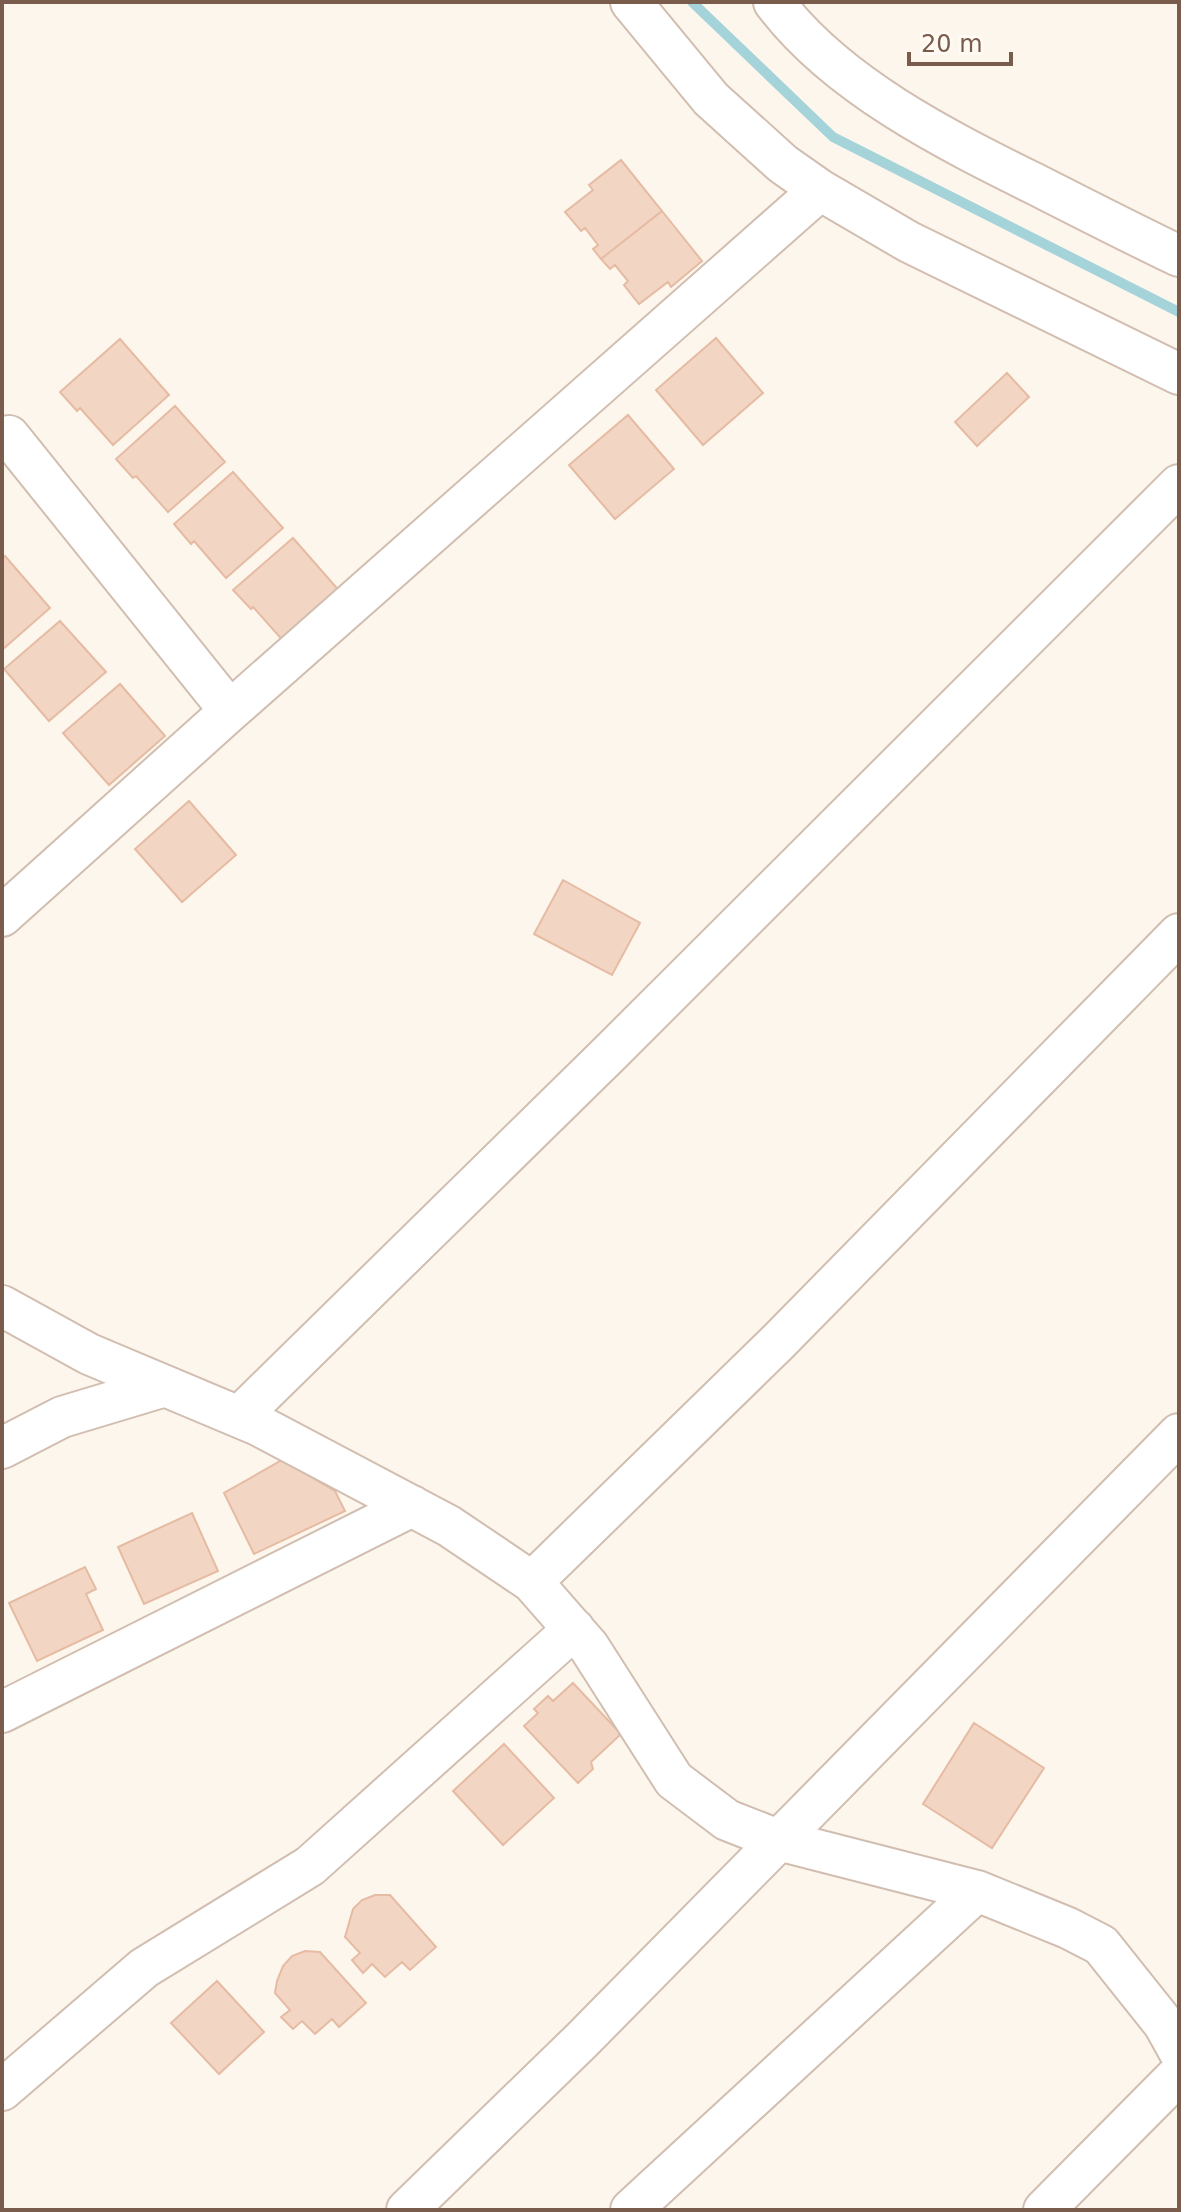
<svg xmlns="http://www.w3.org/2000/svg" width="1181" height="2212" viewBox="0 0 1181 2212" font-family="'DejaVu Sans',sans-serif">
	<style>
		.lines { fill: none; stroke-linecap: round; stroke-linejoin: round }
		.stream { stroke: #a5d3da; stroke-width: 10 }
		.building { fill: #f3d5c3; stroke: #e6bba3; stroke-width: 2 }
		.street-casing { stroke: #d1beb0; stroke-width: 44 }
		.street { stroke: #fff; stroke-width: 40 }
	</style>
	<rect width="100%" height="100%" fill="#fdf6ec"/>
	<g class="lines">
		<path class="stream" d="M692 2 833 137 1179 312"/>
	</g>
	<path class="building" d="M621 160 662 211 601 259 593 249 598 245 585 228 581 231 565 212 593 190 589 185Z
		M662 211 702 261 671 287 668 282 639 304 624 285 628 281 615 265 610 269 601 259Z
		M716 338 763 393 703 445 656 390Z
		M120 339 169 395 113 445 80 408 77 411 60 392Z
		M1007 373 1029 397 977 446 955 422Z
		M175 406 225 462 168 512 136 476 133 478 116 459Z
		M628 415 674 469 615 519 569 465Z
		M233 472 283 528 226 578 194 541 191 544 174 524Z
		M293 538 342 594 286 644 253 607 251 609 233 590Z
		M5 556 50 608 2 650V559Z
		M60 621 106 672 49 721 4 669Z
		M120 684 165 736 109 785 63 733Z
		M189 801 236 855 182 902 135 849Z
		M563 880 640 923 612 975 534 934Z
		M282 1460 335 1491 345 1511 254 1554 224 1493Z
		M192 1513 218 1571 144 1604 118 1547Z
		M85 1567 96 1589 86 1594 103 1630 37 1661 9 1603Z
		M573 1683 621 1734 591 1762 593 1769 578 1783 524 1726 538 1713 534 1709 548 1696 553 1701Z
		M974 1723 1044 1768 992 1848 923 1804Z
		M504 1744 554 1798 503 1845 453 1791Z
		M375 1895H390L436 1947 410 1970 402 1962 385 1977 372 1964 363 1973 352 1960 360 1953 345 1937 353 1909 362 1900Z
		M305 1951 320 1952 366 2003 339 2027 332 2019 315 2034 302 2021 293 2029 281 2017 290 2010 275 1993 277 1981 283 1966 292 1956Z
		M217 1981 264 2032 219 2074 171 2023Z"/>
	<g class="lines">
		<defs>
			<path id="street" d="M631 2 711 99 783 164 820 190 909 242 1179 374
				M774 2C836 85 946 140 1037 185 1084 209 1131 233 1179 256
				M9 436 230 711
				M2 916 230 711 820 190
				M2 1306 89 1354 258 1425 449 1526 532 1582 589 1647 674 1780 727 1820 778 1840 977 1891 1068 1928 1101 1945 1164 2024 1179 2051
				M239 1417 610 1053 1179 485
				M2 1448 62 1417 165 1386
				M532 1582 778 1342 1179 934
				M2 1712 412 1506
				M2 2090 144 1968 310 1866 574 1629
				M407 2210 581 2041 1179 1434
				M631 2210 977 1891
				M1044 2210 1179 2074"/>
		</defs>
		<use href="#street" class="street-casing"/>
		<use href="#street" class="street"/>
	</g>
	<rect width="1181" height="2212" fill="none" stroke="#7a5c4d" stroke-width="8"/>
	<path d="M909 52v12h102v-12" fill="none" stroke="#7a5c4d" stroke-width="4"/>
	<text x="921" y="52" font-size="24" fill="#7a5c4d" stroke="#fffaf3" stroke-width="6" paint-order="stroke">20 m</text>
</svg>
